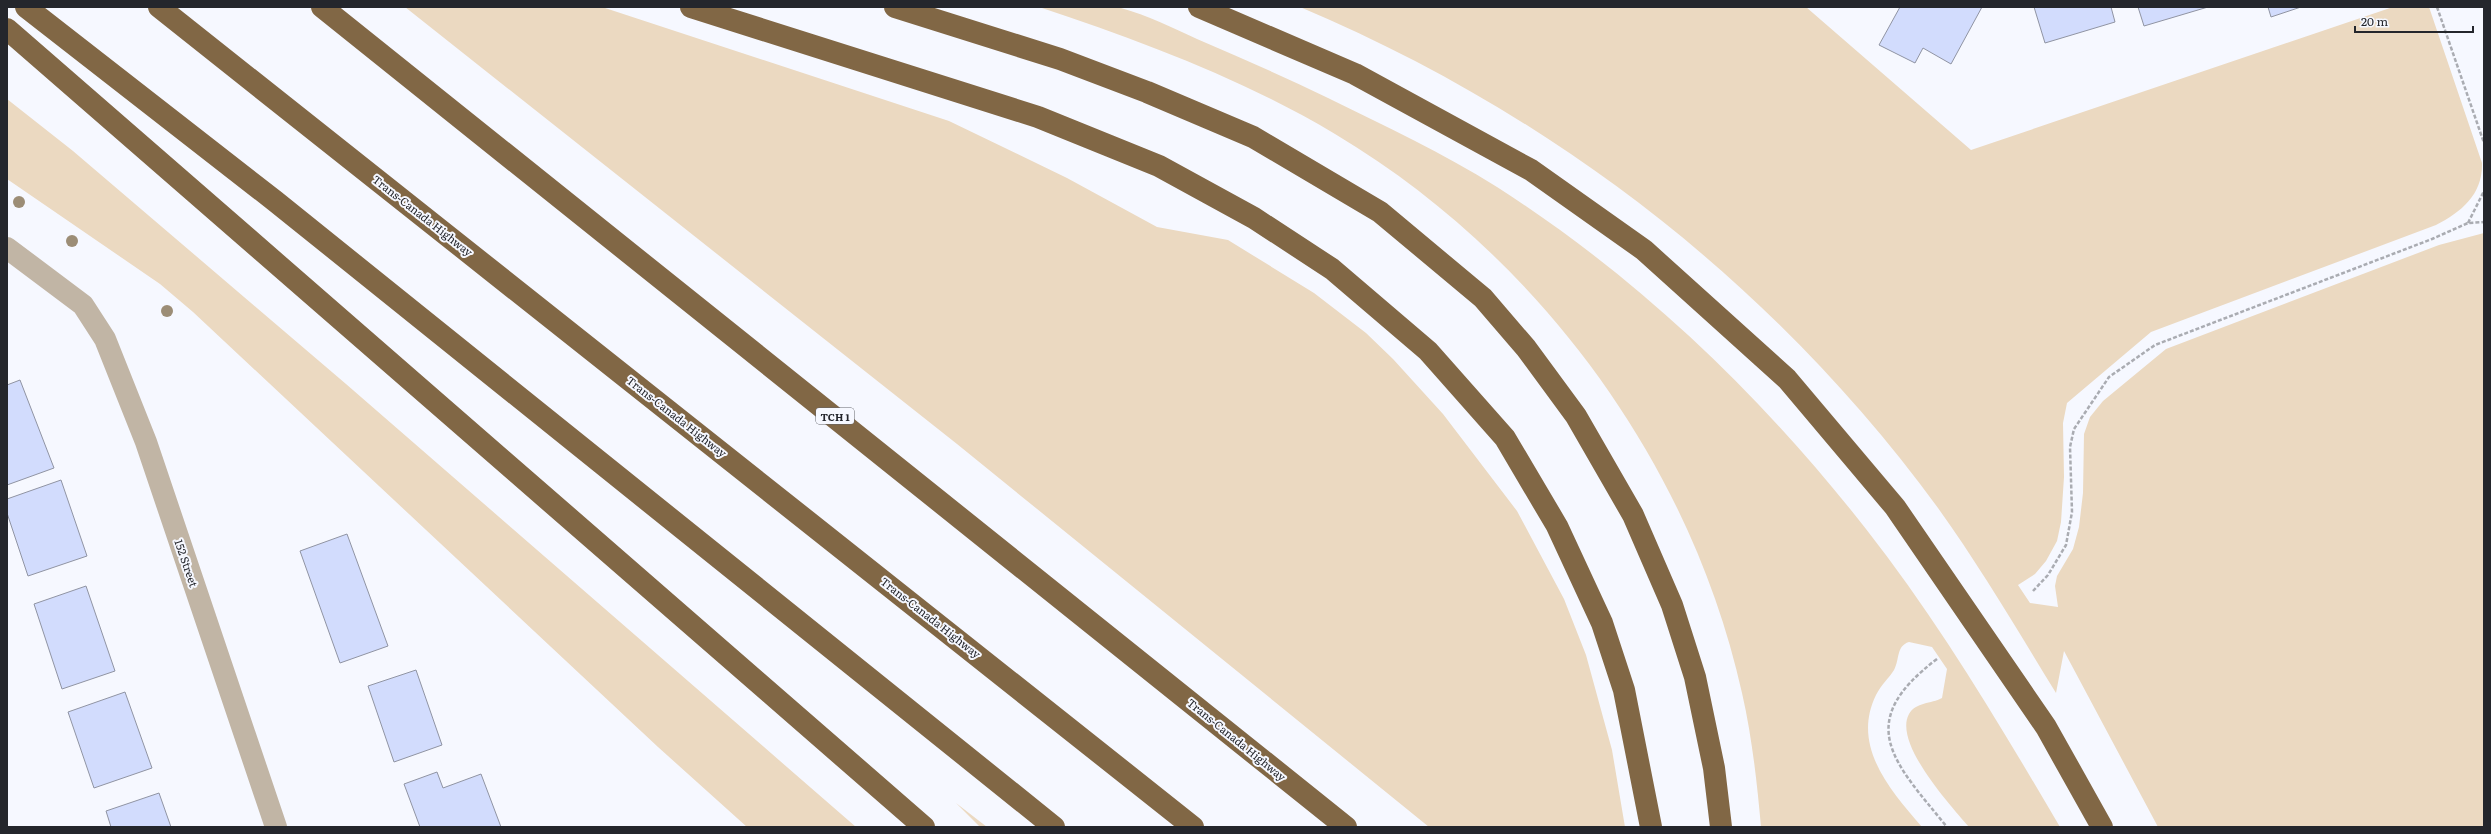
<svg xmlns="http://www.w3.org/2000/svg" width="2491" height="834" viewBox="0 0 2491 834" font-family="Literata,serif">
	<style>
		.green { fill: #ebd9c1 }
		.building { fill: #d2dcfd; stroke: #9094a3 }
		.lines { fill: none; stroke-linecap: round; stroke-linejoin: round }
		.path { stroke: #aaacb2; stroke-width: 2.5; stroke-dasharray: 4 2; stroke-linecap: butt }
		.minor { stroke: #c1b5a5; stroke-width: 22 }
		.highway { stroke: #816745; stroke-width: 22 }
		.tree { fill: #9c8d76 }
		.labels { text-anchor: middle; dominant-baseline: central; stroke-width: 4; stroke-linejoin: round; paint-order: stroke }
		.shield { fill: #f6f8ff; stroke: #63656b; stroke-width: 1 }
		.shield-label { font-size: 10px; font-weight: bold; fill: #24262c }
		.street-label { font-size: 11px; fill: #24262c; stroke: #f6f8ff }
	</style>
	<rect width="100%" height="100%" fill="#f6f8ff"/>
	<path class="green" d="M405 7H602L949 121 1067 178 1157 227 1228 240 1314 293 1366 333 1393 359 1443 414 1517 511 1564 599 1586 655 1612 750 1625 827H1429L957 444Z
		M1039 7C1062 7 1101 3 1121 8 1147 15 1173 28 1197 39 1241 58 1285 77 1328 98 1385 126 1443 153 1497 187 1639 278 1762 396 1866 529 1939 622 2000 725 2060 827H1969C1951 806 1893 743 1909 714 1916 702 1931 704 1942 698L1947 669 1932 647 1909 642C1896 646 1900 659 1894 670 1889 678 1881 685 1876 695 1851 746 1890 790 1922 827H1761C1757 782 1752 737 1742 693 1691 463 1538 255 1335 134 1243 79 1141 41 1039 7Z
		M1300 7H1806L1971 150 2393 7H2429L2482 163C2483 194 2462 212 2436 225L2151 332 2067 403 2063 423 2064 477 2061 522 2057 541 2046 561 2035 574 2018 585 2030 603 2058 607 2055 586 2057 576 2073 549 2079 527 2083 493 2084 434 2090 417 2103 401 2166 349 2439 245 2484 233V827H2158L2064 651 2056 693C2018 631 1981 568 1938 508 1775 285 1554 114 1300 7Z
		M7 99 73 151 346 384 856 827H747L658 747 193 312 160 284 7 179Z
		M956 803 987 827H980Z"/>
	<path class="building" d="M1900 7H1982L1951 64 1923 48 1915 63 1879 45Z
		M2034 7H2111L2115 22 2045 43Z
		M2138 7H2208L2144 26Z
		M2268 7H2301L2271 17Z
		M20 380 54 468 7 485V385Z
		M61 480 87 556 28 576 7 513V499Z
		M347 534 388 646 340 663 300 551Z
		M86 586 115 671 62 689 34 604Z
		M416 670 442 745 394 762 368 686Z
		M125 692 152 768 94 788 68 712Z
		M437 772 443 788 481 774 501 827H420L404 784Z
		M159 793 171 827H111L106 811Z"/>
	<g class="lines">
		<path class="path" d="M2437 7 2484 143
			M2468 223 2484 191
			M2033 591 2048 575 2066 545 2072 512 2070 447 2074 429 2109 377 2155 345 2432 239 2468 223 2484 222
			M1937 659C1852 723 1894 762 1947 827"/>
		<path class="minor" d="M7 248 83 305 105 339 146 442 276 827"/>
		<path class="highway" d="M26 7 275 201 1054 827
			M159 7 1193 827
			M322 7 1346 827
			M691 7 1038 117 1159 166 1254 218 1332 269 1428 351 1505 438 1557 526 1602 623 1624 690 1651 827
			M895 7 1060 59 1147 92 1253 137 1380 212 1483 298 1526 348 1576 416 1633 515 1672 605 1695 677 1714 768 1721 827
			M1199 7 1355 74 1531 170 1644 250 1787 379 1895 507 2046 727 2102 827
			M7 29 924 827"/>
	</g>
	<g class="tree">
		<circle cx="19" cy="202" r="6"/>
		<circle cx="72" cy="241" r="6"/>
		<circle cx="167" cy="311" r="6"/>
	</g>
	<g class="labels">
		<rect class="shield" x="816" y="408" width="38" height="16" rx="3"/>
		<g class="shield-label">
			<text x="835" y="416">TCH 1</text>
		</g>
		<g class="street-label">
			<text transform="translate(423 215) rotate(38)">Trans-Canada Highway</text>
			<text transform="translate(677 416) rotate(38)">Trans-Canada Highway</text>
			<text transform="translate(187 563) rotate(71)">152 Street</text>
			<text transform="translate(931 617) rotate(38)">Trans-Canada Highway</text>
			<text transform="translate(1237 739) rotate(39)">Trans-Canada Highway</text>
		</g>
	</g>
	<rect width="2491" height="834" fill="none" stroke="#24262c" stroke-width="16"/>
	<path d="M2355 26v6h118v-6" fill="none" stroke="#24262c" stroke-width="2"/>
	<text x="2361" y="26" font-size="12" fill="#24262c" stroke="#f6f8ff" stroke-width="3" paint-order="stroke">20 m</text>
</svg>
